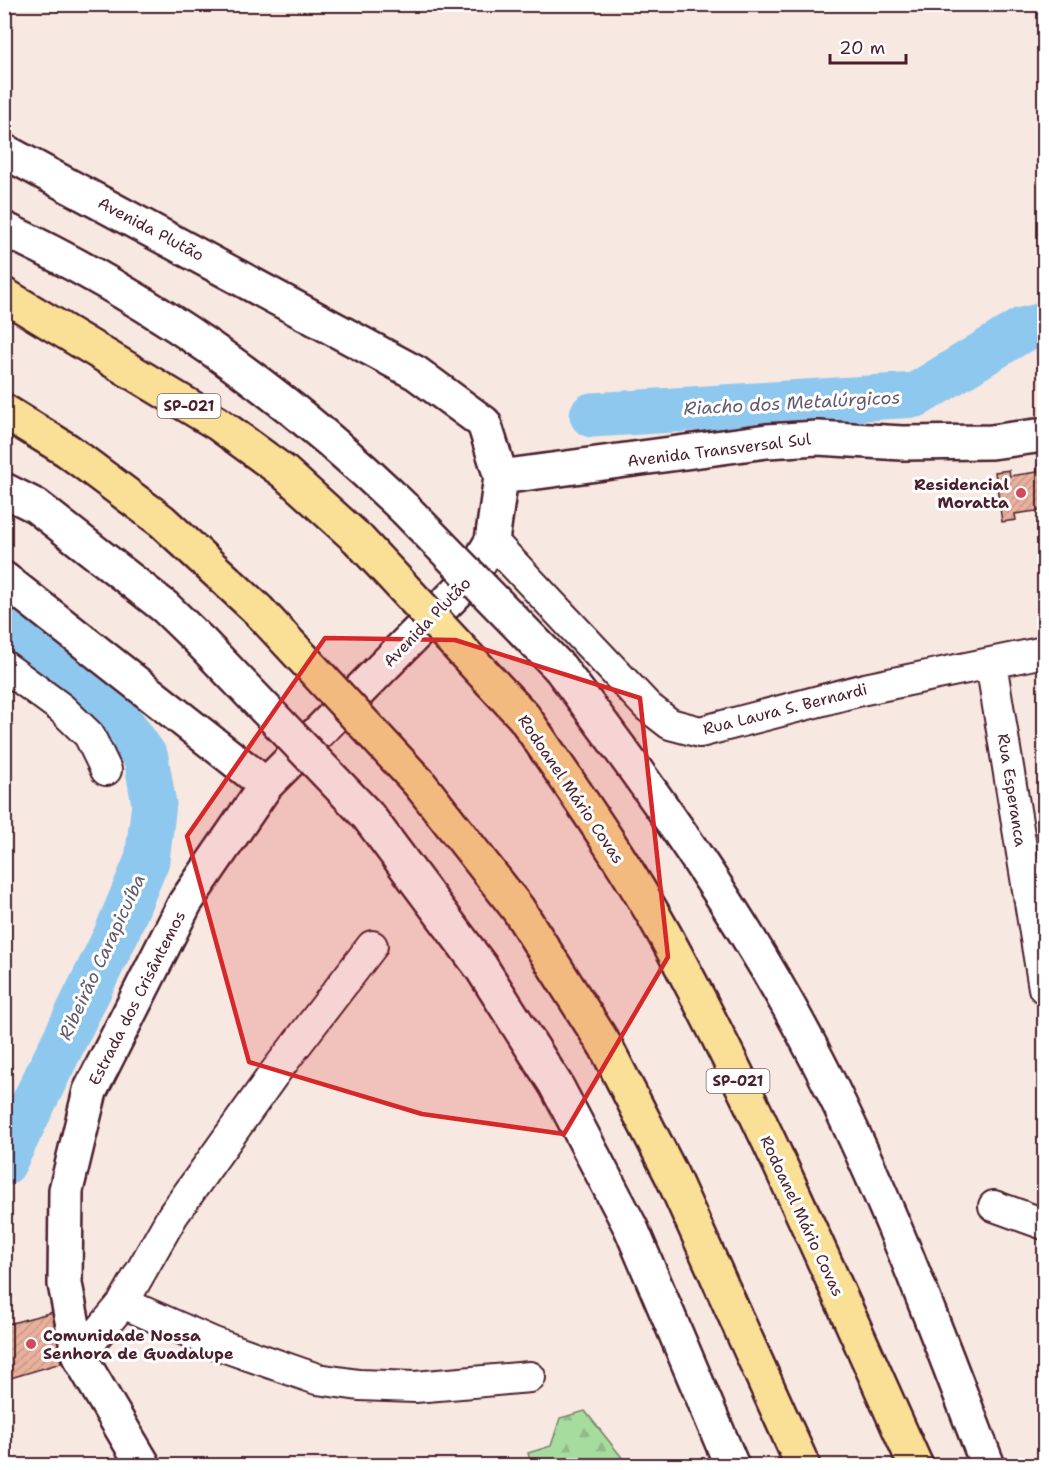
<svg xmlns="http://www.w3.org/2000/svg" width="1049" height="1470" viewBox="0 0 1049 1470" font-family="'Shantell Sans',sans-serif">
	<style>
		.forest { fill: url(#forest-firs); stroke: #787e65; stroke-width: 1.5 }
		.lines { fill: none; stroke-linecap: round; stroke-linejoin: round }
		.river { stroke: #8fc8ee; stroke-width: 45 }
		.building { fill: url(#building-hatch); stroke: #4a1f2b; stroke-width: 1.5 }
		.minor-casing { stroke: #4a1f2b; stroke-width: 34 }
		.secondary-casing { stroke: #4a1f2b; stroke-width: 38 }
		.motorway-casing { stroke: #4a1f2b; stroke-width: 38 }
		.minor { stroke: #fff; stroke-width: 30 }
		.secondary { stroke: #fff; stroke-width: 33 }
		.motorway { stroke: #fadf96; stroke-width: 33 }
		.secondary-bridge-casing { stroke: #4a1f2b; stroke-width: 38; stroke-linecap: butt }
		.motorway-bridge-casing { stroke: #4a1f2b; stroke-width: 38; stroke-linecap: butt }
		.secondary-bridge { stroke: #fff; stroke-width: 33 }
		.motorway-bridge { stroke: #fadf96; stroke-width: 33 }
		.marked { fill: #d62828; fill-opacity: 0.2; stroke: #d62828; stroke-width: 4.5; stroke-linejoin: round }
		.poi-dot { fill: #d1495b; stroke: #fff; stroke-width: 2 }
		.labels { text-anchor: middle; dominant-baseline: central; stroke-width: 6; stroke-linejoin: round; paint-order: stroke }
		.shield { fill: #fff; stroke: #80626b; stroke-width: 1.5 }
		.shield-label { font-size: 15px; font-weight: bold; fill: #4a1f2b }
		.street-label { font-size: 16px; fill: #4a1f2b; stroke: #fff }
		.poi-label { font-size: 16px; font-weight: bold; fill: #4a1f2b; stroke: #fff; text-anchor: end }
		.water-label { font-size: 18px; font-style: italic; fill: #625a6f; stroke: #fff }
	</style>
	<defs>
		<pattern id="forest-firs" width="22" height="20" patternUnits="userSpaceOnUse" patternTransform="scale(1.5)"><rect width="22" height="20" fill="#a7dc9f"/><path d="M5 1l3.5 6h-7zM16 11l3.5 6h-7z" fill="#91bc89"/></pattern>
		<pattern id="building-hatch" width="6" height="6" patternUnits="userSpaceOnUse" patternTransform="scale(1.5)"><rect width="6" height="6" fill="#e8b19d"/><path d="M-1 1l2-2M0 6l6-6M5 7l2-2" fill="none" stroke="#c89887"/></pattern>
	</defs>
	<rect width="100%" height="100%" fill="#f8e8e2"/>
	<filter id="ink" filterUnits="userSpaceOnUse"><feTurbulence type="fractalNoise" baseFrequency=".0167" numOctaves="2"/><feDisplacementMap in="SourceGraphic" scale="12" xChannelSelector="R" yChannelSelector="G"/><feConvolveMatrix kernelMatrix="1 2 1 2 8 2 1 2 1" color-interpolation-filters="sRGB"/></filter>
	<g filter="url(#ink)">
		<path class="forest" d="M585 1411 628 1465H531L528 1453 551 1446 560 1418Z"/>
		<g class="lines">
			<path class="river" d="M592 415 916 395 1022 330 1044 325
				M4 623 75 673 117 716 146 758 154 804 147 860 115 937 4 1163"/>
		</g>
		<path class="building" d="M1044 465V516L1043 510 1015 514 1016 520 1002 522 995 472 1009 470 1010 476 1037 472V466Z
			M53 1312 61 1363 4 1380V1325Z"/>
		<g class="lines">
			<defs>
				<path id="minor" d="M492 541 648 707 670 724 700 732 865 689 1044 652
					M991 663 1044 988
					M4 666 61 708 89 735 106 770
					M994 1206 1044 1224
					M123 1303 214 1343 317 1379 359 1385 415 1387 530 1377
					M79 1356 123 1303 173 1215 273 1075 372 946"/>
				<path id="secondary" d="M4 151 416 373 484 423 501 477 492 541 469 580 266 785 185 903 90 1091 66 1190 65 1284 79 1356 144 1466
					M4 229C153 299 289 396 406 510
					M501 477 767 441 818 438 902 443 991 442 1044 435
					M4 490 36 506 165 607 201 642
					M4 579 266 785
					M560 668C656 795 748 923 820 1065 886 1195 936 1330 988 1466
					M368 816 481 967 556 1085 631 1228 732 1466"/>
				<path id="motorway" d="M4 295 217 423 284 472 358 539
					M4 411 67 450 162 521 258 610
					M524 717C573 789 624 861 666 937 759 1108 836 1288 916 1466
					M419 783 518 909 606 1047 672 1176 803 1466"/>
			</defs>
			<use href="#minor" class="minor-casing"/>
			<use href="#secondary" class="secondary-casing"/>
			<use href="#motorway" class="motorway-casing"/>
			<use href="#minor" class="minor"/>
			<use href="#secondary" class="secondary"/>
			<use href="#motorway" class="motorway"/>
			<defs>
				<path id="secondary-bridge" d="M406 510 560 668
					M201 642 368 816"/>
				<path id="motorway-bridge" d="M358 539 524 717
					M258 610 419 783"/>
			</defs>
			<use href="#secondary-bridge" class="secondary-bridge-casing"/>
			<use href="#motorway-bridge" class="motorway-bridge-casing"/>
			<use href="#secondary-bridge" class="secondary-bridge"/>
			<use href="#motorway-bridge" class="motorway-bridge"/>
		</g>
	</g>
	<path class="marked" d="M325 638 455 640 640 698 668 957 564 1134 422 1114 249 1062 187 836Z"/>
	<g class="poi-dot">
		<circle cx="1021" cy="493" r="6"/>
		<circle cx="31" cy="1344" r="6"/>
	</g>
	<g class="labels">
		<g class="shield">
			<rect x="157.5" y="394" width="63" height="24" rx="4.5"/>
			<rect x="706.5" y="1069" width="63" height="24" rx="4.5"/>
		</g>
		<g class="shield-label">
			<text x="189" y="406">SP-021</text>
			<text x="738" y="1081">SP-021</text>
		</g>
		<g class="street-label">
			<text transform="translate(151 229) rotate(28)">Avenida Plutão</text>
			<text transform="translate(719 450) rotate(-7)">Avenida Transversal Sul</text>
			<text transform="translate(427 622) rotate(-46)">Avenida Plutão</text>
			<text transform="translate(785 709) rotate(-14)">Rua Laura S. Bernardi</text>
			<text transform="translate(571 789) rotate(56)">Rodoanel Mário Covas</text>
			<text transform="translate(1012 790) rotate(81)">Rua Esperanca</text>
			<text transform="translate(137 998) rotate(-63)">Estrada dos Crisântemos</text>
			<text transform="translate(802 1216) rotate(65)">Rodoanel Mário Covas</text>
		</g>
		<g class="poi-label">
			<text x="1009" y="484">Residencial<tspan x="1009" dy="18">Moratta</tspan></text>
			<text x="43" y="1335" text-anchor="start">Comunidade Nossa<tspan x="43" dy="18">Senhora de Guadalupe</tspan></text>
		</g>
		<g class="water-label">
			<text transform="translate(792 403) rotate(-3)">Riacho dos Metalúrgicos</text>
			<text transform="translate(102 957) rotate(-65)">Ribeirão Carapicuíba</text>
		</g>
	</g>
	<rect width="1049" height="1470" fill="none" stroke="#fff" stroke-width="24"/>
	<rect x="12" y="12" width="1025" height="1446" fill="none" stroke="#4a1f2b" stroke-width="2" filter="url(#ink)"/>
	<path d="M830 54v9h76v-9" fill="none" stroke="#4a1f2b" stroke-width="3"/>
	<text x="839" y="54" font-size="18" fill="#4a1f2b" stroke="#ffffff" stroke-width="4.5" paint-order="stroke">20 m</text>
</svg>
